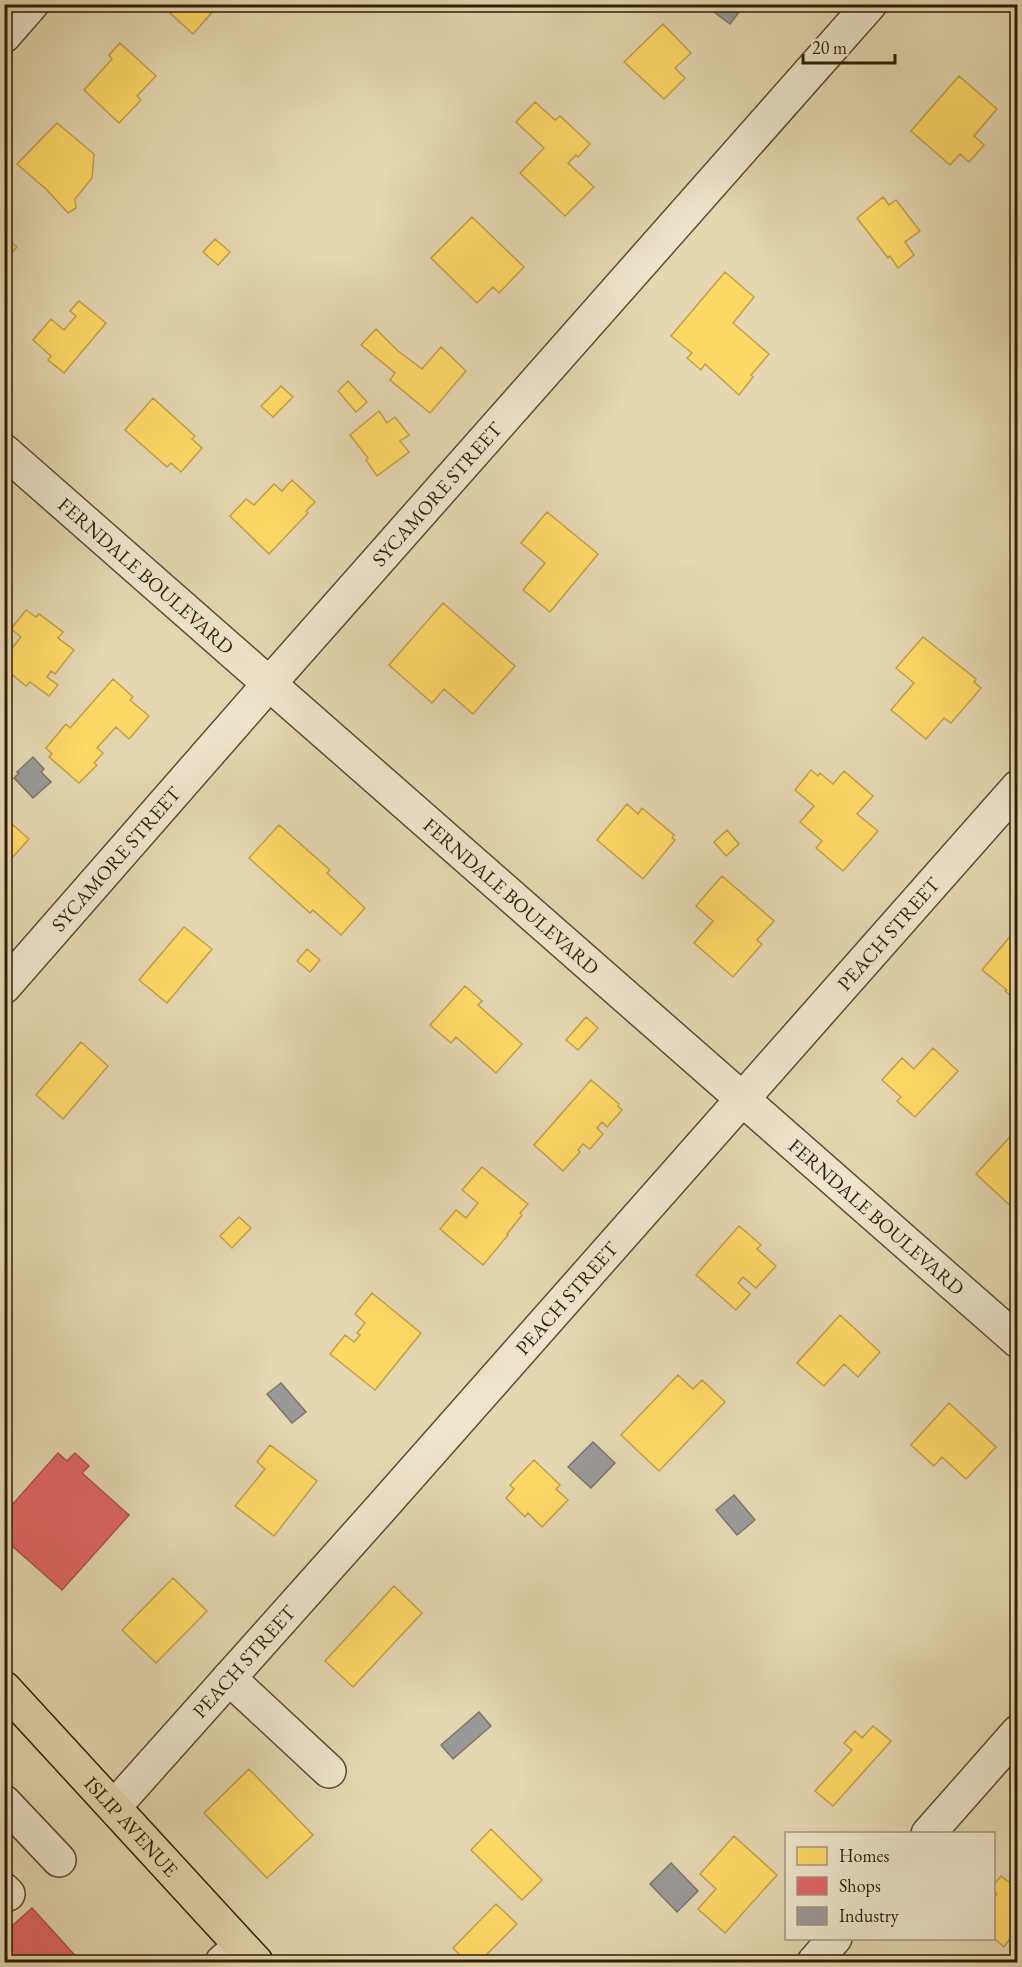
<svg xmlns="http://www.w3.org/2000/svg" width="1022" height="1967" viewBox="0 0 1022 1967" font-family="'EB Garamond',serif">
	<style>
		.homes { fill: #ffd966; stroke: #c1a149; stroke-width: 1.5 }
		.shops { fill: #e06666; stroke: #ac5049; stroke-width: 1.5 }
		.industry { fill: #999; stroke: #7a746c; stroke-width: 1.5 }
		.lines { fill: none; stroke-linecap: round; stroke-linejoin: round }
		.minor-casing { stroke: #5e4c2f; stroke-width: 36 }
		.major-casing { stroke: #311e04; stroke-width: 36 }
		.minor { stroke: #ede5cc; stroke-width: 33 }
		.major { stroke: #e4d7b1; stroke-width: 33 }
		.labels { text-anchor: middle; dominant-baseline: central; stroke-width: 6; stroke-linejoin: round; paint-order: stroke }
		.street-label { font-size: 20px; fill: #311e04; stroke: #ede5cc }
	</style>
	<rect width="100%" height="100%" fill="#e4d7b1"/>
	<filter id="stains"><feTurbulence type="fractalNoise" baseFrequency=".00333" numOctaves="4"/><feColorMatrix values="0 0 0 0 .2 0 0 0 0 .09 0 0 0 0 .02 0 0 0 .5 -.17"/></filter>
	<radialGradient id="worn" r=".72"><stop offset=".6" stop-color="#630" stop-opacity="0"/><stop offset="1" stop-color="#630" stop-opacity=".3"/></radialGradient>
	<path class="homes" d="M160 4H214L212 6 215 9 193 34Z
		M663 24 691 53 675 68 685 78 664 99 624 62Z
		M120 43 156 76 137 96 141 100 119 123 84 90 112 59 109 55Z
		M959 76 997 109 974 136 984 145 969 162 960 154 950 165 911 131Z
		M535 102 555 120 560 116 590 144 578 157 576 155 568 163 594 187 565 216 520 173 544 148 516 122Z
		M57 123 94 154 92 178 75 199 76 208 68 213 47 190 17 164Z
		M883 197 889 205 896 200 920 231 905 242 914 255 898 268 890 256 888 258 857 218Z
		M472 217 524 267 499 293 493 287 477 303 431 258Z
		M4 237 17 247 4 261Z
		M215 239 230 252 218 265 203 252Z
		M725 272 754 297 733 323 769 354 751 375 753 377 739 395 705 364 701 370 687 358 692 353 671 336Z
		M79 301 106 323 64 373 48 360 51 356 33 340 51 319 64 330 76 316 70 311Z
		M376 329 398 351 422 369 441 347 466 371 430 413 390 380 395 373 361 345Z
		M348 381 367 402 356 412 338 391Z
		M281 386 293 397 273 417 261 406Z
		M153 398 195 436 192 439 202 448 181 472 171 463 167 467 125 430Z
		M379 411 387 423 395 417 409 435 400 441 409 452 377 476 366 460 368 458 350 435Z
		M292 480 315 502 306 511 308 513 269 554 230 516 246 499 254 505 274 484 282 491Z
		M547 512 598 554 550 612 523 590 545 563 521 543Z
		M443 603 515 666 473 714 444 689 432 703 389 665Z
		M26 610 36 617 39 614 63 632 58 638 74 650 55 674 51 671 47 677 58 685 49 696 30 682 26 686 4 668V658L21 637 11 629Z
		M923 637 976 679 974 682 981 688 951 723 944 718 926 739 891 710 914 683 896 668Z
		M113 679 133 697 130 700 149 716 129 739 116 727 97 748 103 753 94 763 97 765 79 783 49 757 52 754 46 748 66 724 70 728Z
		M811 770 818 776 820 773 833 784 844 771 873 796 857 814 878 831 843 871 816 848 822 841 800 822 814 806 795 790Z
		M627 804 638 814 642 808 674 835 672 838 675 840 643 879 597 840Z
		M4 817 29 839 12 858 8 854 4 858Z
		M279 825 330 870 327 873 365 908 341 935 313 910 310 913 249 858Z
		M727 830 739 844 726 856 714 842Z
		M722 876 774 921 757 940 762 944 733 977 694 943 713 921 696 906Z
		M184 927 212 949 167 1003 139 980Z
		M1018 927V1000L1017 1001 1005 991 1007 990 982 970Z
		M307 949 320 960 310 972 297 961Z
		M465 986 482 1001 478 1005 522 1044 496 1073 456 1037 451 1043 430 1025Z
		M586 1017 598 1028 578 1050 566 1040Z
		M81 1042 108 1066 63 1119 36 1095Z
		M933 1048 958 1071 915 1117 897 1101 901 1097 882 1080 902 1058 914 1069Z
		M591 1080 619 1104 618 1106 622 1110 607 1127 602 1122 597 1128 603 1134 590 1149 583 1144 578 1150 580 1152 563 1171 534 1145Z
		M1018 1128V1205L1014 1209 976 1174Z
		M482 1167 528 1204 520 1213 522 1215 507 1234 508 1235 483 1265 440 1229 456 1210 466 1218 478 1203 462 1190Z
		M239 1217 251 1228 232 1248 220 1236Z
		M739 1226 761 1245 757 1249 776 1266 756 1288 743 1277 738 1283 750 1294 736 1310 696 1275Z
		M372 1293 421 1333 375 1390 330 1354 345 1335 354 1342 360 1335 357 1333 365 1323 355 1314Z
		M840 1315 880 1352 858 1377 844 1364 824 1386 797 1363Z
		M678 1375 693 1389 702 1380 725 1402 659 1471 621 1435Z
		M949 1403 996 1447 966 1479 942 1457 934 1466 911 1445Z
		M270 1445 317 1481 274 1536 235 1506 265 1469 257 1462Z
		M534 1460 560 1485 556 1489 568 1500 542 1527 528 1513 525 1517 506 1498 514 1489 510 1485Z
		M173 1578 207 1611 156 1663 122 1630Z
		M394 1586 422 1613 353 1687 325 1661Z
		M873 1726 891 1741 833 1806 815 1791 852 1750 844 1743 855 1731 862 1738Z
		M249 1769 313 1835 267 1878 204 1813Z
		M491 1829 542 1880 522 1900 471 1850Z
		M734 1836 777 1875 725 1933 698 1909 716 1889 700 1874Z
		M1018 1872V1941L1012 1936 1004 1947 994 1938V1898L997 1894 994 1891V1885L1001 1876 1009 1882Z
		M496 1904 517 1924 479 1962H467L453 1948Z"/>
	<path class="shops" d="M58 1453 67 1461 75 1453 89 1466 82 1473 129 1515 62 1590 4 1539V1514Z
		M32 1908 81 1962H4V1933Z"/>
	<path class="industry" d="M713 4H745L730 24 710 9Z
		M33 757 44 769 41 772 51 782 33 798 14 778 19 773 17 772Z
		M281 1383 306 1412 292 1423 267 1394Z
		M593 1442 615 1463 591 1488 568 1467Z
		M734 1495 755 1520 737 1535 716 1510Z
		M479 1712 491 1726 453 1759 441 1745Z
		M671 1863 698 1891 677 1912 650 1884Z"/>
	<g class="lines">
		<defs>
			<g id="minor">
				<path d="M4 36 32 4"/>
				<path id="s1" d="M4 451 1018 1341"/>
				<path id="s2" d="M4 987 269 684 870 4"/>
				<path d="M229 1678 329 1771"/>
				<path d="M4 1802 59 1860"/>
				<path id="s3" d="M114 1807 381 1508 1018 787"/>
				<path d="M928 1834 1018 1732"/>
				<path d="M4 1890 8 1894"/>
				<path d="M222 1962 240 1946"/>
				<path d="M814 1962 835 1938"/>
			</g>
			<g id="major">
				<path id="s4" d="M4 1688 256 1962"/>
			</g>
		</defs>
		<use href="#minor" class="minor-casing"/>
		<use href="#major" class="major-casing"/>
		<use href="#minor" class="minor"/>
		<use href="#major" class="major"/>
	</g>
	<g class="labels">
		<g class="street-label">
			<text stroke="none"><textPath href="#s2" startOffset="656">SYCAMORE STREET</textPath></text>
			<text stroke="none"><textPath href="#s1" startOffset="189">FERNDALE BOULEVARD</textPath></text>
			<text stroke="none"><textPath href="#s2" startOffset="170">SYCAMORE STREET</textPath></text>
			<text stroke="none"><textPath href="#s1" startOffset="675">FERNDALE BOULEVARD</textPath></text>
			<text stroke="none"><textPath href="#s3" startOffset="1167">PEACH STREET</textPath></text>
			<text stroke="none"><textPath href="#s1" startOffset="1161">FERNDALE BOULEVARD</textPath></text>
			<text stroke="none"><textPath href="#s3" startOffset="681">PEACH STREET</textPath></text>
			<text stroke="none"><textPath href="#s3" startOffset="195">PEACH STREET</textPath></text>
			<text stroke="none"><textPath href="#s4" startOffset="188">ISLIP AVENUE</textPath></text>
		</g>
	</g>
	<rect width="1022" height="1967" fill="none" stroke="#e4d7b1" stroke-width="24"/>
	<rect x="6" y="6" width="1010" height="1955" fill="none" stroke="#311e04" stroke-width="3"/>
	<rect x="12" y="12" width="998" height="1943" fill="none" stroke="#311e04" stroke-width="1.5"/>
	<rect x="785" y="1832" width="210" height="108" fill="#ede5cc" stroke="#a2957c" stroke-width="1.5"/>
	<rect x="797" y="1847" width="30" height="18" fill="#ffd966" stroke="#a2957c" stroke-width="1.5"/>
	<text x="839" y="1862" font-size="18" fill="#311e04">Homes</text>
	<rect x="797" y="1877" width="30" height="18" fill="#e06666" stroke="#a2957c" stroke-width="1.5"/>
	<text x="839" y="1892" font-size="18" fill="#311e04">Shops</text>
	<rect x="797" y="1907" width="30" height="18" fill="#999999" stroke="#a2957c" stroke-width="1.5"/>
	<text x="839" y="1922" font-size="18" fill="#311e04">Industry</text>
	<path d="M803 54v9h92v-9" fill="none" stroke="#311e04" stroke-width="3"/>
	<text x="812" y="54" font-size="18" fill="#311e04" stroke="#ede5cc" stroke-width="4.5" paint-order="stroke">20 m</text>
	<rect width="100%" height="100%" filter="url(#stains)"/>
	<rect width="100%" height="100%" fill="url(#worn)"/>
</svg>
